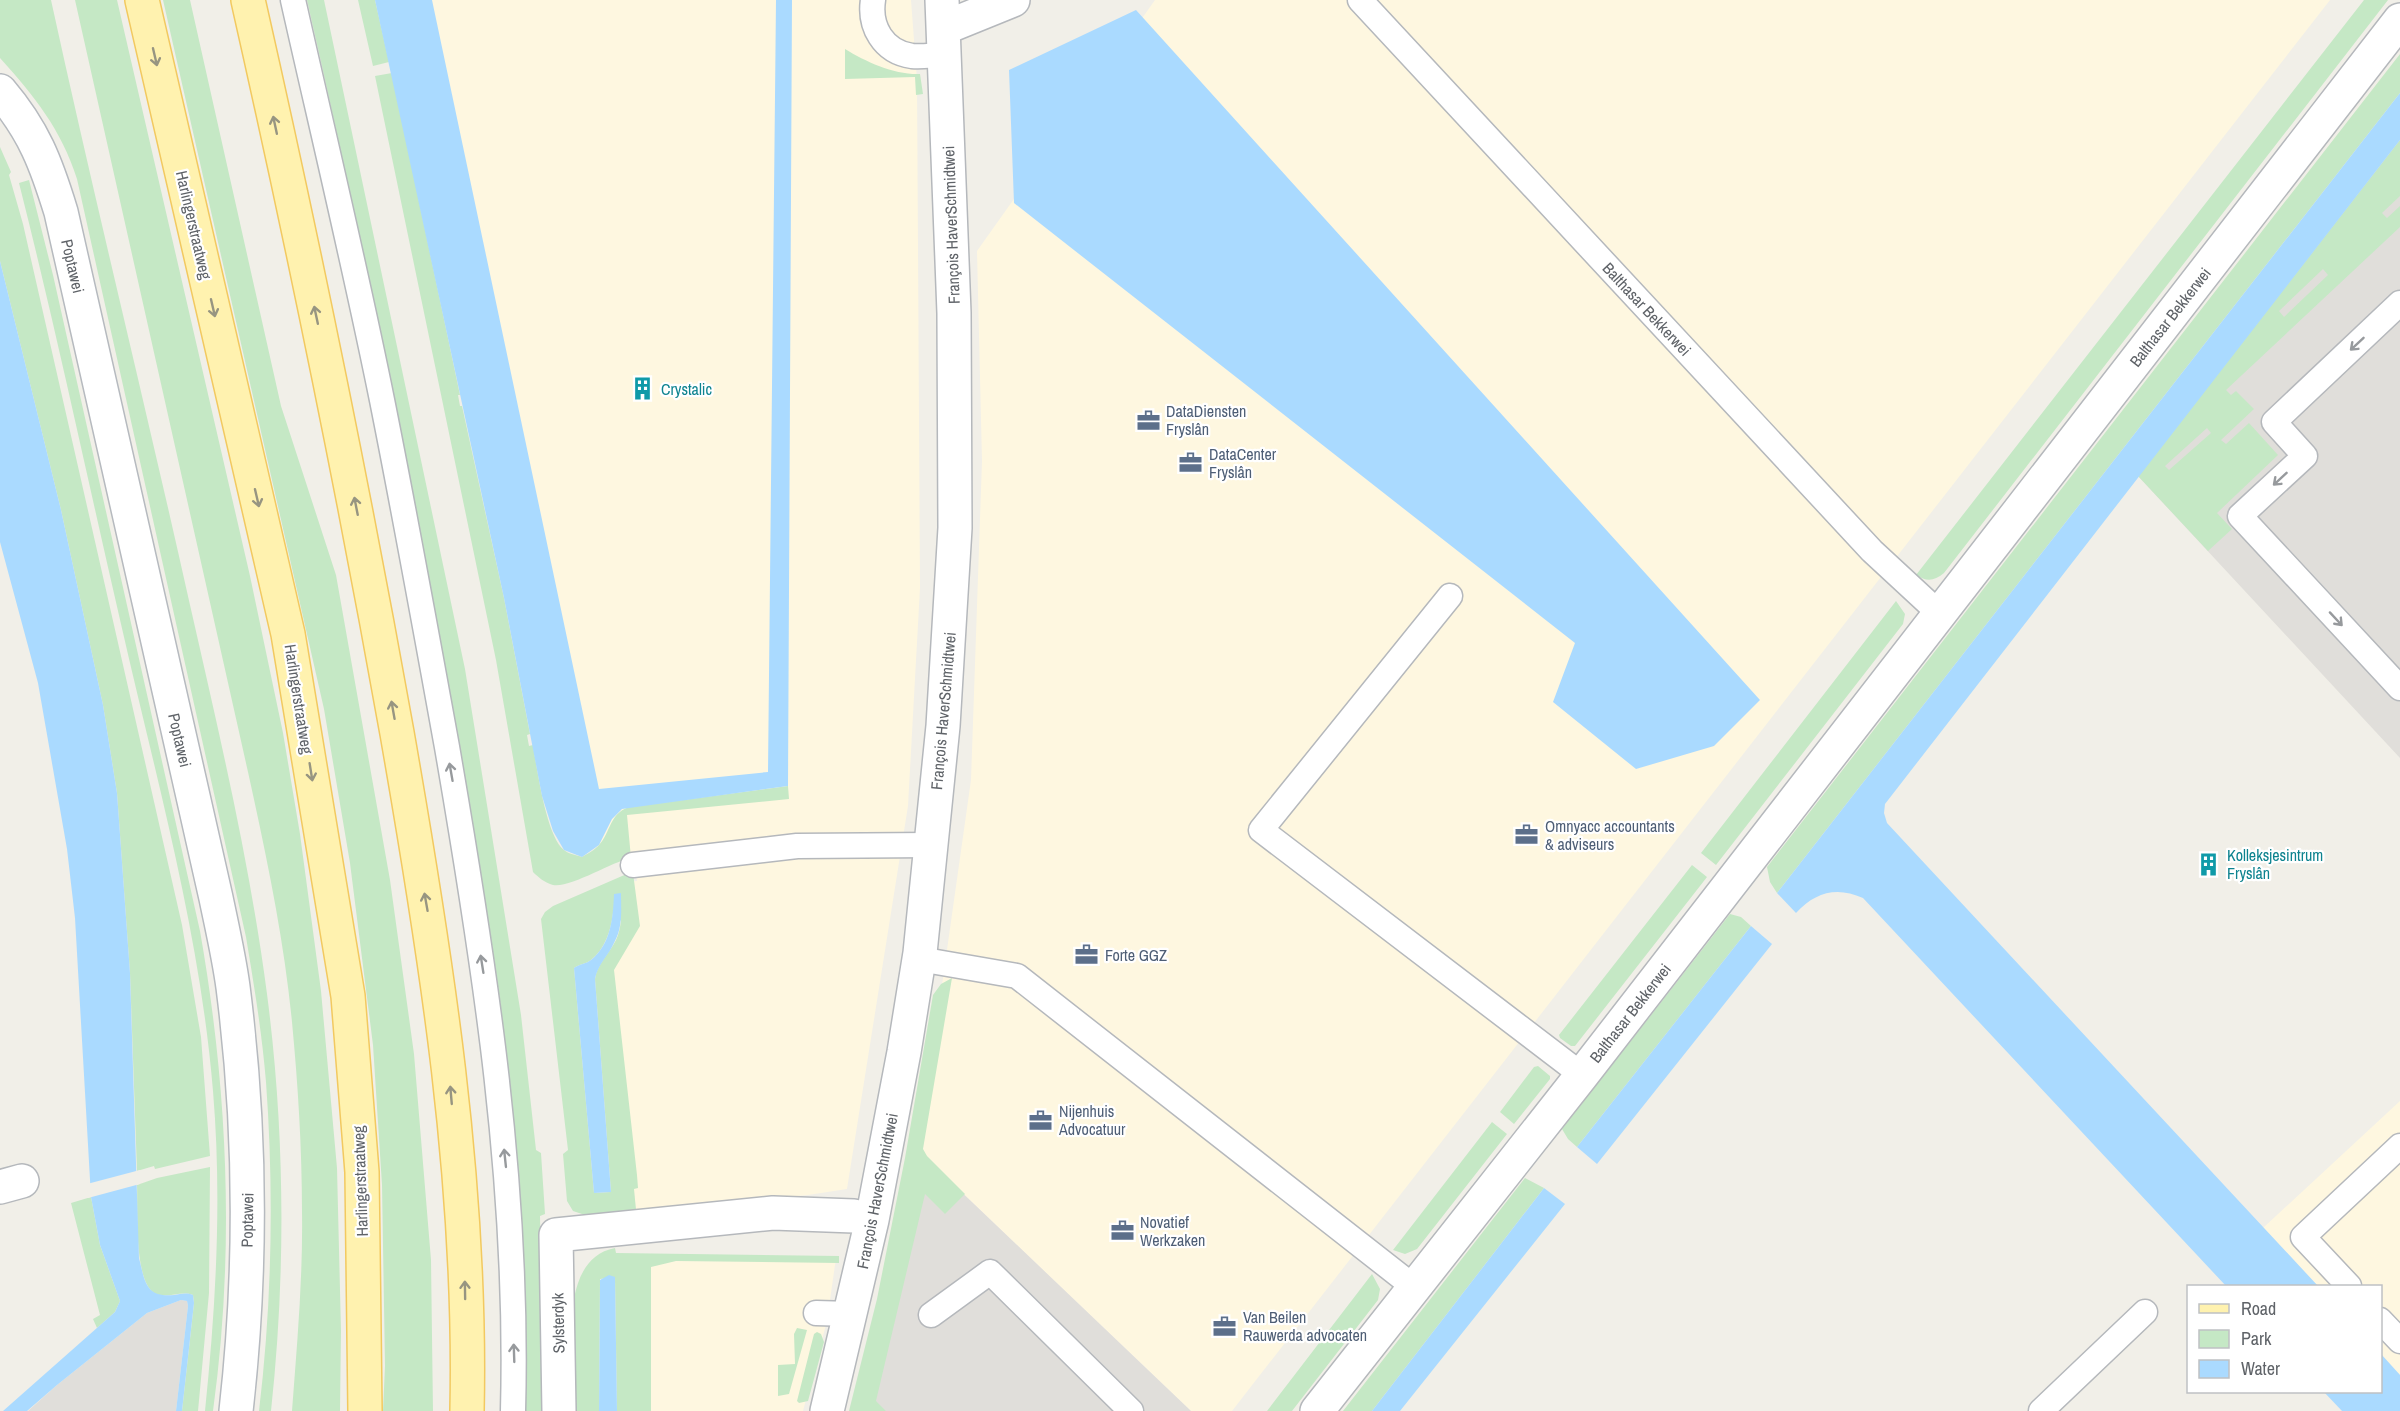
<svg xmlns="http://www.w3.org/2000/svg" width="2400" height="1411" viewBox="0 0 2400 1411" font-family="'Archivo Narrow',sans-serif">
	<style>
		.commercial { fill: #fef7e0 }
		.industrial { fill: #e0deda }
		.green { fill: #c5e8c5; fill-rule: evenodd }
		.water { fill: #aadaff }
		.pier { fill: #f1efe8 }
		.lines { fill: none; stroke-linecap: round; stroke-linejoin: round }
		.service-casing { stroke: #b5b8bc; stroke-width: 27 }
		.minor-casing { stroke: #b5b8bc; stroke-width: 36 }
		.secondary-casing { stroke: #b6babf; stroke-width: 36 }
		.primary-casing { stroke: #f2c960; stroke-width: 36 }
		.service { stroke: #fff; stroke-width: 24 }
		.minor { stroke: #fff; stroke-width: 33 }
		.secondary { stroke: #fff; stroke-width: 33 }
		.primary { stroke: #fff2af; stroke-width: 33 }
		.oneway { stroke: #979581 }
		.oneway2 { stroke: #979a9d }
		.labels { text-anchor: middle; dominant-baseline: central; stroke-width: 4.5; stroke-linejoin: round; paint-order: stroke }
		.street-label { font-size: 16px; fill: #5f6368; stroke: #fff }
		.culture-label { font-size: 16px; fill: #0d838f; stroke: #fff; text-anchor: start }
		.service-label { font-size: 16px; fill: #4e5e75; stroke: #fff; text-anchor: start }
	</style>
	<rect width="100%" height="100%" fill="#f1efe8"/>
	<path class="commercial" d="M406 0H911L917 80 920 588 908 806 847 1189 808 1195 636 1210 607 967 626 882 637 881 634 852 599 855Z
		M1155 0H2330L1232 1411H1191L930 1162H917L971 780 982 461 977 251Z
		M2400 1101V1375L2381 1354 2380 1286H2318L2263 1228Z
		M836 1258 827 1321 803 1411H641L642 1259Z"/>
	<path class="industrial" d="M2400 140V758L2138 476Z
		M930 1162 1191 1411H858Z
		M181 1300 187 1301 188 1306 176 1411H28L57 1385 147 1313Z"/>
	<path class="green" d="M0 0H51C95 202 145 403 190 605 219 733 250 863 267 994 285 1132 286 1273 271 1411H259C272 1303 274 1191 266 1082 262 1033 254 985 246 937L77 179C61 129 35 97 0 58Z
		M75 0H117L250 576 283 733 300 834 321 991 337 1168 341 1331 340 1411H292C297 1345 303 1278 302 1212 302 1148 298 1085 292 1022 284 938 266 854 248 772Z
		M163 0H190L281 406 336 575 390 880 414 1054 431 1260 433 1411H383L385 1366 382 1185 373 1045 350 863 324 709Z
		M307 0H324L465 669 521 1015 536 1150 541 1153 545 1214 540 1216 544 1411H525C527 1254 515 1094 491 938 479 862 464 787 451 712 409 473 361 236 307 0Z
		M358 0H375L389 62 373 66Z
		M2364 0H2388L1944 573C1934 581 1927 582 1916 575Z
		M845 49C866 62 895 75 920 74L923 94 916 95 915 77 845 79Z
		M2400 54V93L1777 893 1770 882 1767 867Z
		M392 73 460 395H458L460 406H462L504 598 530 734 527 735 529 746 533 745C537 768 546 836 564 850 568 854 577 855 582 857 587 854 595 850 599 845 611 832 609 814 629 807L788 786 789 799 627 815 631 858C611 862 571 888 553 885 545 883 538 877 533 872L496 660 375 76Z
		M2400 140V196L2382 213 2387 218 2400 206V227L2226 390 2231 395 2236 391 2254 409 2221 440 2226 444 2249 423 2278 455 2217 513 2232 529 2208 551 2138 476ZM2323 269 2328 275 2284 317 2279 311ZM2207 428 2211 433 2169 470 2165 466Z
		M0 147 11 172 9 175 23 224 182 925 201 1037 210 1156 155 1169 154 1166 137 1171 130 973 117 793 103 705 61 510 0 261Z
		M29 180 53 275 200 931C228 1090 235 1251 213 1411H205C216 1305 222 1198 213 1091 200 933 156 778 121 624 87 477 56 329 19 183Z
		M1896 601 1905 614 1903 624 1716 865 1701 853Z
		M1692 865 1707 877 1575 1046H1571L1560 1038 1559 1035Z
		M629 873H633L640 926 614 970 637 1175 638 1188 634 1189 636 1210 585 1215 573 1211 567 1201 563 1154 568 1150 541 919 545 912 553 906ZM613 913 621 921C620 927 619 934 616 940 609 954 597 964 595 979L611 1192 594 1193 574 968C579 964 586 964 591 960 605 949 611 930 613 913Z
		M1730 914 1741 917 1751 926 1577 1147 1568 1139 1562 1129Z
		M952 978 923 1149 927 1156 965 1194 945 1214 925 1194 876 1401 886 1411H849L877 1299 905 1158 933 995 941 984Z
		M1538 1066 1550 1076V1079L1514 1124 1500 1112 1534 1067Z
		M1492 1122 1507 1134 1417 1249 1405 1254 1393 1250Z
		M210 1167 209 1293 198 1411H182L194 1303 193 1295C181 1290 168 1299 156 1294 133 1284 138 1207 137 1185L157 1178Z
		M1525 1178 1544 1188 1372 1411H1343Z
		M91 1197 100 1245 120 1301 115 1312 97 1328 93 1319 100 1315 71 1203Z
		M615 1248 616 1253 839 1256V1263L676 1261 651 1267V1411H617L615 1277 600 1279 599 1411H575L574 1298C579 1274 589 1253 615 1248Z
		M1372 1274 1380 1289 1378 1300 1292 1411H1267Z
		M797 1328 807 1330 789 1394 778 1396V1365L795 1364 794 1334Z
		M817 1332 821 1334 824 1342 808 1401 799 1403 797 1401 814 1334Z"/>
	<path class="water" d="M375 0H432L599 789 768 772 776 0H792L788 786 622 809 612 819 599 845 582 857 564 850 553 831 542 796 504 598Z
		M1136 10 1760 700 1714 746 1636 769 1553 702 1575 643 1014 203 1009 70Z
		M2400 93V140L1885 804 1884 813 1887 823 2318 1286H2226L1863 898C1837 886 1815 892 1796 913L1777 893Z
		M0 261 61 510 103 705 117 793 130 973 139 1258C145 1281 145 1298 174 1295 181 1294 186 1292 193 1295L194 1303 182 1411H176L188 1306 187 1301 181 1300 147 1313 57 1385 27 1411H3L115 1312 120 1301 100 1245 91 1197 75 918 67 849 38 683 0 542Z
		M621 893C621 909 623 926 615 941 609 955 597 965 595 979L611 1192 594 1193 574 968C579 964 586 964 591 960 611 944 613 918 614 894Z
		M1751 926 1772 944 1597 1164 1577 1147Z
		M1544 1188 1565 1204 1400 1411H1372Z
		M609 1275 615 1277 617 1411H599L600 1280Z
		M2381 1354 2400 1375V1411H2342L2324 1392H2380Z"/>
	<path class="pier" d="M140 1170V1184L88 1198 87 1184Z"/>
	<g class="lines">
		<defs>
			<path id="service" d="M293 0C323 133 355 266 382 400 405 515 426 631 447 747 485 967 519 1186 513 1411
				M873 0C869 26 883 52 912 56 922 57 934 55 945 55
				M1360 0 1872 551 1939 613
				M2400 303 2274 422 2305 456 2240 516 2400 688
				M1450 596 1261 830 1582 1075
				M633 865 797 846 931 845
				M919 959 1017 976 1414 1287
				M2349 1286 2303 1237 2400 1146
				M816 1313 851 1314
				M931 1315 990 1272 1131 1411
				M2380 1320 2400 1341
				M2041 1411 2145 1312"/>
			<path id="minor" d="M944 28 1013 0
				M0 1187 22 1181
				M559 1411 556 1235 773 1213 854 1216 872 1220
				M827 1411 872 1220 904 1052 920 953 943 726 955 528 954 313 942 0
				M1317 1411 1582 1075 2400 20"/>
			<path id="secondary" d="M0 91C34 131 46 163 61 212L216 898C222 927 229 957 233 987 251 1128 252 1270 236 1411"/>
			<path id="primary" d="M142 0 288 634 348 996 362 1172 365 1411
				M248 0C303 243 353 487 397 733 436 956 472 1183 467 1411"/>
		</defs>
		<use href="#service" class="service-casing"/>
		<use href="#minor" class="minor-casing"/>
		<use href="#secondary" class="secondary-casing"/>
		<use href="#primary" class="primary-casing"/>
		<use href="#service" class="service"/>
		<use href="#minor" class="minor"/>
		<use href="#secondary" class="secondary"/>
		<use href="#primary" class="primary"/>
	</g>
	<defs><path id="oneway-shaft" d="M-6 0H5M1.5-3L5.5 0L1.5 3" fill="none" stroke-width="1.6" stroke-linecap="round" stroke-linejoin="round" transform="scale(1.5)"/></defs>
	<g class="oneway">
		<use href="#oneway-shaft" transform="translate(155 57) rotate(77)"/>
		<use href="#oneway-shaft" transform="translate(275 125) rotate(-102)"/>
		<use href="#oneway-shaft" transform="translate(213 308) rotate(77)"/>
		<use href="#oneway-shaft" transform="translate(316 315) rotate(-102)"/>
		<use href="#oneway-shaft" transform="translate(257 498) rotate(77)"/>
		<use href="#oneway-shaft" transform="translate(356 506) rotate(-101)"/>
		<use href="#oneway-shaft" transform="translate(393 710) rotate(-100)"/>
		<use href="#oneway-shaft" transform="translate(311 772) rotate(81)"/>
		<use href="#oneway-shaft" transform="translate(426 902) rotate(-100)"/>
		<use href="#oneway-shaft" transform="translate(451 1095) rotate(-95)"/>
		<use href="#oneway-shaft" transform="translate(465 1290) rotate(-91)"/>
	</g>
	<g class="oneway2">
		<use href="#oneway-shaft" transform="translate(2357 344) rotate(137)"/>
		<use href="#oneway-shaft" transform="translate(2280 479) rotate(137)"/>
		<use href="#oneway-shaft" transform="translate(2336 619) rotate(47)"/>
		<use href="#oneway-shaft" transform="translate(451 772) rotate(-100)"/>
		<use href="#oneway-shaft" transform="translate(482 964) rotate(-99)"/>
		<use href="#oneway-shaft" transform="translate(505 1158) rotate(-96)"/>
		<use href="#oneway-shaft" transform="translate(514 1353) rotate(-92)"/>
	</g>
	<defs>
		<symbol id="building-bare" viewBox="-9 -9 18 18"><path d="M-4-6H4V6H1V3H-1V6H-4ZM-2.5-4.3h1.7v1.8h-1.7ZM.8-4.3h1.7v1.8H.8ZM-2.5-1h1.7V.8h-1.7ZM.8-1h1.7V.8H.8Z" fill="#0f9aa8" stroke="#fff" stroke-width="2.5" paint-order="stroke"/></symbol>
		<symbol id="office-bare" viewBox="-9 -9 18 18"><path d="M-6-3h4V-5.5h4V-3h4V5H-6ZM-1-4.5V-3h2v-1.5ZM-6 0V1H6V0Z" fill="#5c6f8a" stroke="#fff" stroke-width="2.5" paint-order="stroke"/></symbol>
	</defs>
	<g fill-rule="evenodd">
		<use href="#building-bare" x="626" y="372" width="33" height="33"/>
		<use href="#office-bare" x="1132" y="404" width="33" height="33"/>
		<use href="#office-bare" x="1174" y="446" width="33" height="33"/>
		<use href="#office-bare" x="1510" y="818" width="33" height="33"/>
		<use href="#building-bare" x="2192" y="848" width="33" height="33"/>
		<use href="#office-bare" x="1070" y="938" width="33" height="33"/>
		<use href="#office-bare" x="1024" y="1104" width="33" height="33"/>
		<use href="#office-bare" x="1106" y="1214" width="33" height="33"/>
		<use href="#office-bare" x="1208" y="1310" width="33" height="33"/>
	</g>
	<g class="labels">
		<g class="street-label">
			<text transform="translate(194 225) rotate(77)">Harlingerstraatweg</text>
			<text transform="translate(951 225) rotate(-92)">François HaverSchmidtwei</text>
			<text transform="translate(73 266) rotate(77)">Poptawei</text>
			<text transform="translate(1647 309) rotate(47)">Balthasar Bekkerwei</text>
			<text transform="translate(2170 317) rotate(-52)">Balthasar Bekkerwei</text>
			<text transform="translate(299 699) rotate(81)">Harlingerstraatweg</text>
			<text transform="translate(943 711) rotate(-85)">François HaverSchmidtwei</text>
			<text transform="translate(180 740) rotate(77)">Poptawei</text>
			<text transform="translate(1630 1013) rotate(-52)">Balthasar Bekkerwei</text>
			<text transform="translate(360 1181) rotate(-92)">Harlingerstraatweg</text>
			<text transform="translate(877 1191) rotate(-79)">François HaverSchmidtwei</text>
			<text transform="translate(247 1220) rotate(-89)">Poptawei</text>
			<text transform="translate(558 1323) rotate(-91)">Sylsterdyk</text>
		</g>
		<g class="culture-label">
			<text x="661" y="389">Crystalic</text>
			<text x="2227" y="855">Kolleksjesintrum<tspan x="2227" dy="18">Fryslân</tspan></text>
		</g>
		<g class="service-label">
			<text x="1166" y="411">DataDiensten<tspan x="1166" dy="18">Fryslân</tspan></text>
			<text x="1209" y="454">DataCenter<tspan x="1209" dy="18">Fryslân</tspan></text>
			<text x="1545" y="826">Omnyacc accountants<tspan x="1545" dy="18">&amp; adviseurs</tspan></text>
			<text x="1105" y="955">Forte GGZ</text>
			<text x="1059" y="1111">Nijenhuis<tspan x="1059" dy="18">Advocatuur</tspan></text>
			<text x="1140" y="1222">Novatief<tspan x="1140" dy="18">Werkzaken</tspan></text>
			<text x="1243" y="1317">Van Beilen<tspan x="1243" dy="18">Rauwerda advocaten</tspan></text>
		</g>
	</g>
	<rect x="2187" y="1285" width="195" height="108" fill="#ffffff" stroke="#bfc1c3" stroke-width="1.5"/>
	<rect x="2199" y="1304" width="30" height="9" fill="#fff2af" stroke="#bfc1c3" stroke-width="1.5"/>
	<text x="2241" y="1315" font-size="18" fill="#5f6368">Road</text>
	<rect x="2199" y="1330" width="30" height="18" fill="#c5e8c5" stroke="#bfc1c3" stroke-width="1.5"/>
	<text x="2241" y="1345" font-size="18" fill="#5f6368">Park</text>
	<rect x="2199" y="1360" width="30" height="18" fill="#aadaff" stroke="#bfc1c3" stroke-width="1.5"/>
	<text x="2241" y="1375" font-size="18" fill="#5f6368">Water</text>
</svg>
